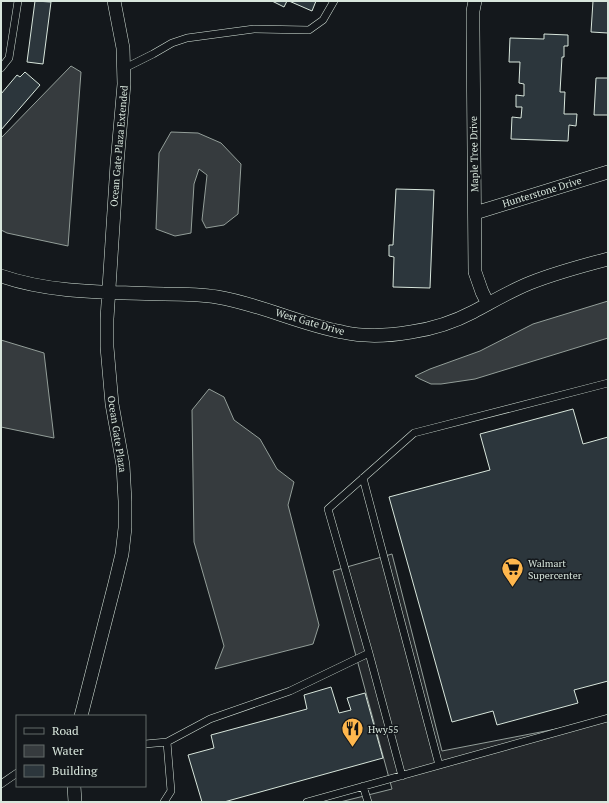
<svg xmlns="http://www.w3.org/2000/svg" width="609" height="803" viewBox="0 0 609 803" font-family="'PT Serif',serif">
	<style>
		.parking { fill: #24282b; stroke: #939e99 }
		.water { fill: #363b3e; stroke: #939e99 }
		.building { fill: #2c363c; stroke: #d8e6dc }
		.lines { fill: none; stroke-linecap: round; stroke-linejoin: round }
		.lane-casing { stroke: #d8e6dc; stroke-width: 8 }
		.street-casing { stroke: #d8e6dc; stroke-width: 14 }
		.lane { stroke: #14181c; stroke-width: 7 }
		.street { stroke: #14181c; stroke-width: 13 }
		.labels { text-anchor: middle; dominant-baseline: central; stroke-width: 3; stroke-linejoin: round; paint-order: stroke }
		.street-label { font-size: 10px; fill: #d8e6dc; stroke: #14181c }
		.poi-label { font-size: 10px; fill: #d8e6dc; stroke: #14181c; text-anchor: start }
	</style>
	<rect width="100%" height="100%" fill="#14181c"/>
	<path class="parking" d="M392 554 442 751 608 719V802H340L392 789 333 571Z"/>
	<path class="water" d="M71 66 81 72 68 246 7 233 1 230V138Z
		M171 132 198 133 221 143 241 164 238 214 224 225 206 228 202 220 207 175 199 169 194 184 191 233 175 236 156 229 159 153Z
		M608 301V338L475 379 441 384H431L420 379 415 376 430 369 480 351 533 324Z
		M1 340 44 353 54 438 1 427Z
		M209 389 224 397 234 420 260 439 277 469 294 482 288 505 319 625 313 644 215 669 224 646 194 542 192 410Z"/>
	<path class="building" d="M35 1 51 2 43 64 27 62Z
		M272 1H287L284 7Z
		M289 1H316L312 11Z
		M593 1H608V33L591 32Z
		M544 34 568 35V46H564V57H562L560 92H565L564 114H577L576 126 569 125 568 141 511 139 512 117 521 118 522 107H516V95L524 96V84L519 83 520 62H509L510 38 544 39Z
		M25 72 40 85 1 130V94L17 75 20 77Z
		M596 78H608V115H594Z
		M396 189 434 190 430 288 393 287 394 257 389 256V245H393Z
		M573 409 583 444 608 437V681L574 690 578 703 497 725 493 711 452 722 389 497 490 470 480 434Z
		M331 687 339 713 351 710 347 698 365 693 383 758 224 802H202L188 755 214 748 211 735 307 709 304 695Z"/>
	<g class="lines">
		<defs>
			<path id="lane" d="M1 68 9 58 18 1
				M125 68 153 54 172 43 187 38 254 29 309 30 323 20 334 1
				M363 478 439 765
				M369 653 328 509 414 433 608 383
				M145 744 167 742
				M1 784 17 773
				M363 786 368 802
				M164 802 171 791 167 742 210 719 290 691 369 653 402 776
				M307 802 608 718"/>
			<path id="street" d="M475 1 473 11V29L475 272 482 292 488 304
				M475 213 608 172
				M1 276C53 294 110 292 164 294 181 294 200 294 217 297 260 304 299 324 342 332 364 337 388 336 411 332 432 329 454 322 473 312 492 302 510 291 530 283 555 273 581 266 608 259
				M81 716 115 583 122 554 125 528V501L123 465 112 404 107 347V319L117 164 124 84 123 48 114 1
				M74 786 75 802"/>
		</defs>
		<use href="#lane" class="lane-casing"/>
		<use href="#street" class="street-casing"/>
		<use href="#lane" class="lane"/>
		<use href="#street" class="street"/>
	</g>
	<defs>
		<symbol id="supermarket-pin" viewBox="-11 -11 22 30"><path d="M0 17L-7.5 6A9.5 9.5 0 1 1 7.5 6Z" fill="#ffb74d" stroke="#14181c"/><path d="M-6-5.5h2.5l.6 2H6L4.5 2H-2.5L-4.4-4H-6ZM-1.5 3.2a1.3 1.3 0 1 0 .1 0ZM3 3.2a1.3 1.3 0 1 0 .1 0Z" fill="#111"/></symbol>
		<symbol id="restaurant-pin" viewBox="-11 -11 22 30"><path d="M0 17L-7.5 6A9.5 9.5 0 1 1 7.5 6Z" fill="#ffb74d" stroke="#14181c"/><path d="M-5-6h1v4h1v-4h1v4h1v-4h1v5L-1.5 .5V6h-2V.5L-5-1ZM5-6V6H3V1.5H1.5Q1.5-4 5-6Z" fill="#111"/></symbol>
	</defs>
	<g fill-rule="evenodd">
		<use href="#supermarket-pin" x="500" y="556" width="25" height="34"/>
		<use href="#restaurant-pin" x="340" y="716" width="25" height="34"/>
	</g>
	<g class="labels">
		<g class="street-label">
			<text transform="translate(119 146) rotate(-85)">Ocean Gate Plaza Extended</text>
			<text transform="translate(474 154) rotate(-91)">Maple Tree Drive</text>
			<text transform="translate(542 192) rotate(-17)">Hunterstone Drive</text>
			<text transform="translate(310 322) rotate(16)">West Gate Drive</text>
			<text transform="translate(117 434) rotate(81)">Ocean Gate Plaza</text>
		</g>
		<g class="poi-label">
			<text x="528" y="563">Walmart<tspan x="528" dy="12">Supercenter</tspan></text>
			<text x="368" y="729">Hwy55</text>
		</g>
	</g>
	<rect width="609" height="803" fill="none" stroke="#d8e6dc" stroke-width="4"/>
	<rect x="16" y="715" width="130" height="72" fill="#14181c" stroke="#626a69"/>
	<rect x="24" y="728" width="20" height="6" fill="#14181c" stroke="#626a69"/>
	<text x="52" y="735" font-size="12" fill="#d8e6dc">Road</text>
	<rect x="24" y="745" width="20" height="12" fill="#363b3e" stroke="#626a69"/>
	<text x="52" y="755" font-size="12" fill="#d8e6dc">Water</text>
	<rect x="24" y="765" width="20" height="12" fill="#2c363c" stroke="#626a69"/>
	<text x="52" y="775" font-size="12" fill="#d8e6dc">Building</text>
</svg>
